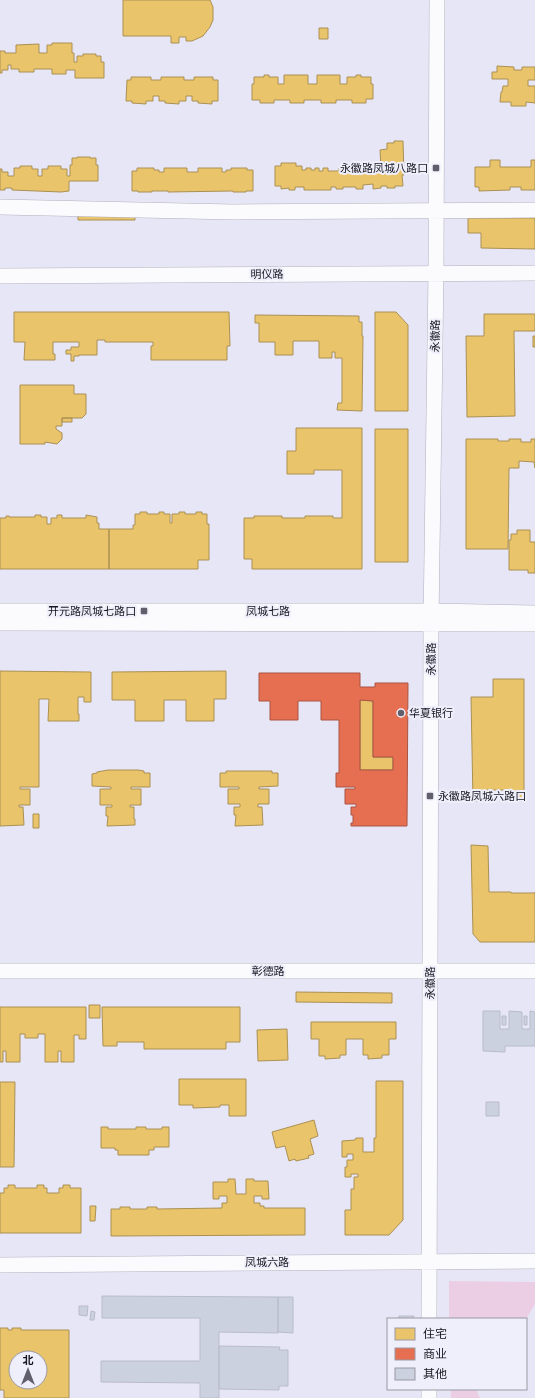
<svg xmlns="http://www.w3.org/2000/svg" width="535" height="1398" viewBox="0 0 535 1398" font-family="Montserrat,'Noto Sans SC',sans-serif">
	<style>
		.green { fill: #ebcee3 }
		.homes { fill: #e9c46a; stroke: #aa9054; fill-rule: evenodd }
		.shops { fill: #e76f51; stroke: #a95442; fill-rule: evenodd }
		.building { fill: #ccd1e0; stroke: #b9bcc8 }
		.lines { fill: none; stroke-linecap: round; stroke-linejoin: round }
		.minor-casing { stroke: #b1b0bd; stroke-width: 16 }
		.minor { stroke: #fbfbfe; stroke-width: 15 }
		.poi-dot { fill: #605f6b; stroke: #efeffb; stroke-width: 1.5 }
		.labels { text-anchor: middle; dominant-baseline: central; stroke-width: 4; stroke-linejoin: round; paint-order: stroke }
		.poi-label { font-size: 11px; fill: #171620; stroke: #efeffb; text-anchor: end }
		.street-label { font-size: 11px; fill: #171620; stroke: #efeffb }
	</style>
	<rect width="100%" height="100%" fill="#e7e6f7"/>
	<path class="green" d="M449 1281 535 1282V1304L526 1319H449Z
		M451 1389H476L480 1398H451Z"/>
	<path class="homes" d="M123 0H210L213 7V20L210 27 203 36 192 41H186V37H179V43H171V36H123Z
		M319 28H328V39H319Z
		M52 43H72V53H74V62H77V56H83V54H96V56H101V62H104V78H75V70H66V74H52V69H34V72H19V69H11V65H8V70H2V73H0V51H5V53H16V45L39 44V53H47V45H52Z
		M497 66 514 67V70H522V67H535V80H528V86H535V103L526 102V106H511V102H500L501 92H502L503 86H508V79H492V72H497Z
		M264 75H269V77H278V84H284V75H308V84H317V75H340V84H347V77H356V75H361V77H371V84H373V99H366V103H352V100H336V103H321V100H304V103H290V100H274V103H260V100H252V84H254V77H264Z
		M131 77H151V80H161V77H184V80H194V77H213V80H218V101H212V104L198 103V101H192V96H186V101H179V104L165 103V101H159V96H153V101H146V104L132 103V101H126L127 80H131Z
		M394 141H403L404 175H402L403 186H395V188H387V186H381V188L373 189V184L363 185V189H356V187H343V189H336V187H331V190H304V187H295V190H289V188L281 189V186H275V166H281V163H296V166H302V170H306V168H311V170H315V168H319V171H323V168H328V171H339V168H343L344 170H347V168H353V170H357V168H362V170H366V173H370V169H376V167H381L380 150 387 149V143H394Z
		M77 157H90V158H96V165H98V181H69V191L61 192 12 190V188H5V190H0V169H2V172H8V176H14V168H20V166H32V169H38V176H42V169H48V166H61V169H67V176H70V165H72V158H77Z
		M490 160H500V167H531V160H535V190H521V187H510V190L479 191V187H475V167H490Z
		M137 168H154V170H159V172H164V168H187V172H198V168H222V172H226V170H231V168H247V170H253V191H246V192H233V191L168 192V191H152V192H138V191H132V171H137Z
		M135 208V220H78V209Z
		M468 218H535V249L481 248V233H468Z
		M14 312H229L230 346H227V360H151V346H153V342H105V340H97V355H79V356H74V361H71V354H66V350H71V347H79V342H53V354H55V360H24L25 342H14Z
		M375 312H396L408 325V411H375Z
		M484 314H535V331H514L515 416 467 417 466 336H484Z
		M255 315 359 316V322H362V336H363L362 411 337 410 338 403H342V358H335V352H332V358H319V341H293V355H275V342H259V323H255Z
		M533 336H535V347H533Z
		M20 385H74V394H86V414L82 418H62V426H56V429L62 433V439L57 444 45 442V444H20Z
		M62 418H72V422H62Z
		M296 428H362V569H252V559H244V518H254V516H282V518H305V516H333V518H342V470H314V474H287V451H296Z
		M375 429H408V562H375Z
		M466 439H498V441H509V439H521V442H531V439H535V468L534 462 519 461V468H509L508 549H466Z
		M140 512H147V514H159V512H164V514H170V523H172V514H179V512H185V514H196V512H202V514H207V524H209V560H198V569H109V529H133V525H135V514H140Z
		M35 515H41V517H47V524H51V518H57V515H62V518H86V515L97 517V523H99V529H109V569H0V518H6V516H9V517H35Z
		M517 530H530V542H535V573H528V570H509V540H511V534H517Z
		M0 671 91 672V702H84V697H78V714H79V721H48L49 699H39V787H20V789H30V805H19V807H23L24 825 0 826Z
		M226 671V699H214V721H186V700H164V721H135V700H112V672Z
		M493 679H524V801H506V790H487V801H473L471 697H493Z
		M360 700 373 701V757H393V770H360Z
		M108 770H138L144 771V773H150V787H131V789H141V805H130V807H134V819H135V825L107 826 108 816H106V807H112V805H100V789H111V787L92 786V774L97 773V772Z
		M226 771H272V773H278V786L259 787V789H269V804H258V807H262L263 825 235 826 236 815H234V807H240V804H228V789H239V787H220V773H226Z
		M33 814H39V828H33Z
		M471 845 488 846 489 892H511V893H534L535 892V942H480L473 934Z
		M296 992 392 993V1003L296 1002Z
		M89 1005H100V1018H89Z
		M0 1007H86V1039H79V1035H74V1062H61V1051H58V1062H45V1034H38V1038H25V1034H20V1062H6V1051H3V1062H0Z
		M102 1007H240V1042H226V1049H144V1042H117V1046H103Z
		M311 1022H396V1039H389V1055H382V1058L368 1059V1055H363V1039H346V1055H340V1058L325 1059V1056H319V1039H311Z
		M287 1029 288 1060 258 1061 257 1030Z
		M179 1079H246V1116H229V1105H220V1107L193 1108V1105H179Z
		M376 1081H403V1220L389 1235H345V1210H351V1189H354V1177H358V1174H351V1177H345V1167H347V1160H353V1154H347V1157H342V1141L355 1140 356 1138H363V1152H374V1138H376Z
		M0 1082H15L14 1167H0Z
		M314 1120 318 1136 310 1139 314 1154 308 1156 309 1158 296 1161 295 1159 289 1161 285 1146 276 1148 272 1132Z
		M101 1127H108V1129H136V1127H146V1129H162V1127H169V1147H154V1150H149V1155H118V1150H115V1148H101Z
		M228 1179H235L236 1194H246V1179H254V1181H268L269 1199H262V1196H254V1203H260V1206H264V1208H305V1235L111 1236V1209H120V1207H130V1209H147V1207H157V1209L222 1208V1203H227V1196H219V1199H213V1182H228Z
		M8 1185H15V1188H37V1185H44V1188H47V1193H59V1188H63V1185H70V1188H81V1233H0V1193H4V1188H8Z
		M90 1206H96L95 1221H90Z
		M0 1328H8V1330H12V1328H21V1330H69V1398H4V1390H0ZM16 1358H40V1382H16Z"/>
	<path class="shops" d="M259 673H360V687H375V683H408L407 826H351V823H353V815H351V807H356V804H345V789H355V787H336V773H339V720H321V701H298V720H270V701H259ZM360 700 373 701V757H393V770H360Z"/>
	<path class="building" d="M483 1011H500V1029H509V1011L522 1012V1029H530V1011L535 1012V1046H505V1052L483 1051Z
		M502 1016H506V1025H502Z
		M524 1016H527V1025H524Z
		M486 1102H499V1116H486Z
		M102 1296 278 1297V1333L219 1332V1398H200V1383L101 1382V1361H200V1318H102Z
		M278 1297H293V1333L278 1332Z
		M79 1306H88L87 1316 79 1315Z
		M91 1311 95 1312 94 1320H90Z
		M399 1316H414L413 1319H399Z
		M219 1346 280 1347 279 1350H288V1386H279V1390L219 1389Z"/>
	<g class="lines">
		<defs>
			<path id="minor" d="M0 207 233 212 535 210
				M0 276 535 273
				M0 611H431L535 613
				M0 623 535 624
				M0 971H535
				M0 1265 535 1261
				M429 1319 431 623 436 272 437 0
				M429 1398V1389"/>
		</defs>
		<use href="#minor" class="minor-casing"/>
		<use href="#minor" class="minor"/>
	</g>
	<g class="poi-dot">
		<rect x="432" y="164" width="8" height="8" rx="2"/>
		<rect x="140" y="607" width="8" height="8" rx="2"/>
		<circle cx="401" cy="713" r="4"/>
		<rect x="426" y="792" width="8" height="8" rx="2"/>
	</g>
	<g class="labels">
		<g class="poi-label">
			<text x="428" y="168">永徽路凤城八路口</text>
			<text x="136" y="611">开元路凤城七路口</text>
			<text x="409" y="713" text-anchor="start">华夏银行</text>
			<text x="438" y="796" text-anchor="start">永徽路凤城六路口</text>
		</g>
		<g class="street-label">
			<text transform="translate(267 274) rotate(-1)">明仪路</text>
			<text transform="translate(435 336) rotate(-89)">永徽路</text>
			<text x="268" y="611">凤城七路</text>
			<text transform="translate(431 659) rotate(-90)">永徽路</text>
			<text x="268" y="971">彰德路</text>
			<text transform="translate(430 983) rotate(-90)">永徽路</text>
			<text x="267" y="1262">凤城六路</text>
		</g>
	</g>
	<rect x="387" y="1318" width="140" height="72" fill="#efeffb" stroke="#9998a3"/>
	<rect x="395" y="1328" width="20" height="12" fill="#e9c46a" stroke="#9998a3"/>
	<text x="423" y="1338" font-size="12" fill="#171620">住宅</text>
	<rect x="395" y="1348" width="20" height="12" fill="#e76f51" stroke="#9998a3"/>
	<text x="423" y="1358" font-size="12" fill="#171620">商业</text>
	<rect x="395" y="1368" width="20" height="12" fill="#ccd1e0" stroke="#9998a3"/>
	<text x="423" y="1378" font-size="12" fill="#171620">其他</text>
	<g transform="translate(28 1370)"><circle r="19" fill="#efeffb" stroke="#9998a3"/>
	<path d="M0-3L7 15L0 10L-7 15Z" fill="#605f6b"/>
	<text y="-6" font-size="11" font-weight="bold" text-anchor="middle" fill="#171620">北</text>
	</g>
</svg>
